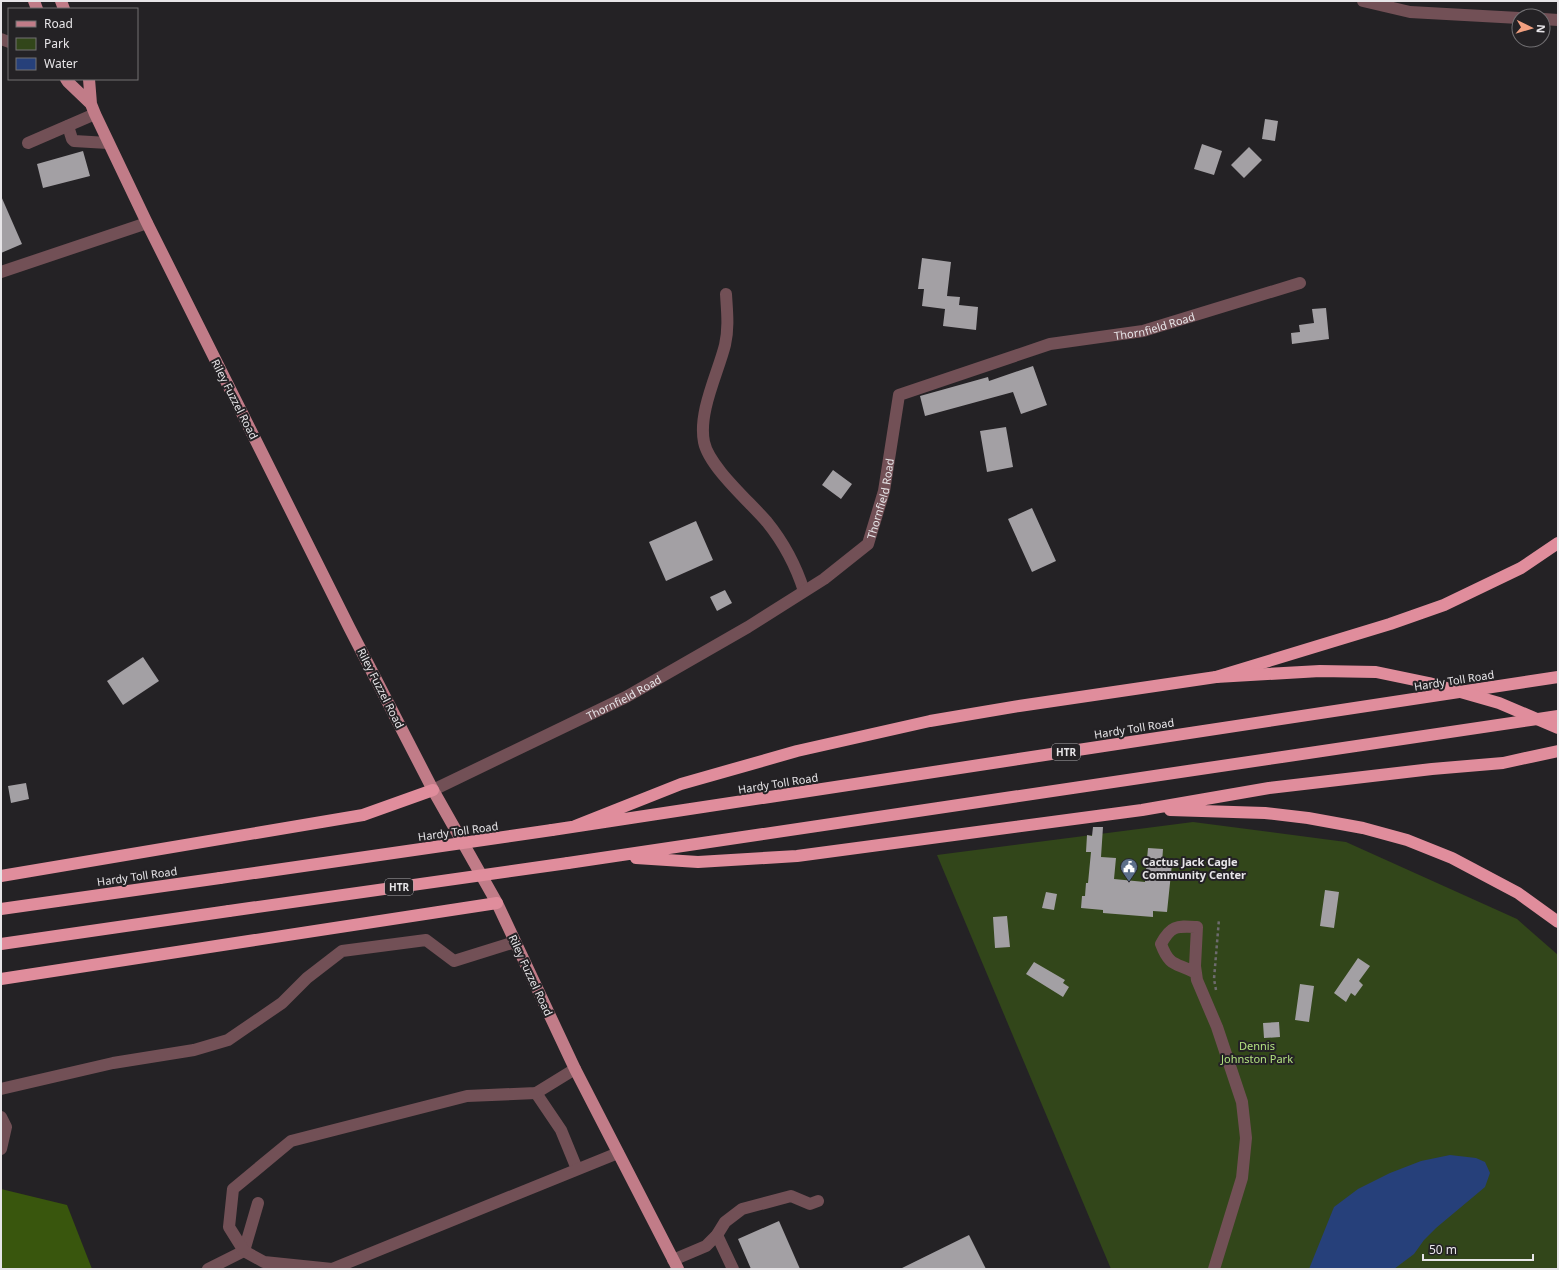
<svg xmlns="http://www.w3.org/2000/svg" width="1559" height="1270" viewBox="0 0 1559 1270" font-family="'Noto Sans',sans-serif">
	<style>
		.green { fill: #32461a }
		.forest { fill: #39560d }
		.water { fill: #26407a }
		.building { fill: #a3a0a4 }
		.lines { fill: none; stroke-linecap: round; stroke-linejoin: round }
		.path { stroke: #6d6b6e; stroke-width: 2.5; stroke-dasharray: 3 3; stroke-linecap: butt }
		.minor { stroke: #725056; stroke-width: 12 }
		.major { stroke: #c17c88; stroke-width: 12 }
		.highway { stroke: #e08d9c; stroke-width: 12 }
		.highway-bridge { stroke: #e08d9c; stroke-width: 12 }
		.labels { text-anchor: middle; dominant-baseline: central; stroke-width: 4; stroke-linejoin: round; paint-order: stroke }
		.shield { fill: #242225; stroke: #acaaae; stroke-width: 1 }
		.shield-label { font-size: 10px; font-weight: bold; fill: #e7e5e8 }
		.street-label { font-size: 11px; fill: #e7e5e8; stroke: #242225 }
		.poi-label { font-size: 11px; font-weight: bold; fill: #e7e5e8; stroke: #242225; text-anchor: start }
		.park-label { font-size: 11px; fill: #b2e080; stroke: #242225 }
	</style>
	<rect width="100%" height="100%" fill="#242225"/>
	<path class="green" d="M1193 822 1346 842 1517 919 1558 955V1269H1111L937 855Z"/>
	<path class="forest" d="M1 1189 67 1205 92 1269H1Z"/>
	<path class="water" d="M1450 1155 1476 1158 1485 1162 1490 1173 1485 1187 1436 1228 1424 1240 1414 1254 1394 1269H1309L1334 1207 1358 1189 1390 1173 1421 1161Z"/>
	<path class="building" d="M1265 119 1278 121 1275 141 1262 139Z
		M1202 144 1222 151 1214 175 1194 169Z
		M1249 147 1262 160 1244 178 1231 165Z
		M83 151 90 176 43 188 37 164Z
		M1 196 22 244 1 253Z
		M922 258 951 262 947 296 960 297 959 305 978 307 976 330 943 326 945 309 922 306 924 289H918Z
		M1326 308 1329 339 1292 344 1291 333 1300 332 1299 325 1314 323 1312 309Z
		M1033 366 1047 405 1021 414 1013 392 925 416 920 396 988 377 989 381Z
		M1006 427 1013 467 987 472 980 431Z
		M833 470 852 484 841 499 822 485Z
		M1032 508 1056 561 1032 572 1008 519Z
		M696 521 713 560 666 581 649 542Z
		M725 590 732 603 717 611 710 597Z
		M143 657 159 681 123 705 107 681Z
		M26 783 29 799 11 803 8 786Z
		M1093 827H1103L1101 857 1116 858 1114 879 1145 882 1148 848 1163 849 1162 863 1172 864 1167 912 1153 911V917L1103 913V910L1081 908 1082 896H1085L1086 883H1088L1091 852H1086L1087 835 1092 836Z
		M1325 890 1339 892 1334 928 1320 926Z
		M1046 892 1057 894 1054 910 1042 908Z
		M1007 916 1010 947 995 948 993 917Z
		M1358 958 1370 966 1359 981 1363 985 1355 996 1351 993 1346 1002 1334 993Z
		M1034 962 1065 980 1063 983 1069 987 1063 997 1026 974Z
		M1300 984 1314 986 1309 1022 1295 1020Z
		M1279 1022 1280 1037 1264 1038 1263 1023Z
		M779 1221 800 1269H751L738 1239Z
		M969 1235 986 1269H900Z"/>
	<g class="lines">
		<path class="path" d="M1216 990 1214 979 1219 919"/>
		<g class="minor">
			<path d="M1363 1 1410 12 1519 18"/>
			<path d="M1543 19 1558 20"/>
			<path d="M1 39 9 42"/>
			<path d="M68 126 72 139 74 141 108 143"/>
			<path d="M28 143 95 114"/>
			<path d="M1 272 147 223"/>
			<path d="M726 294C727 311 729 328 725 345 718 373 698 412 704 442 709 467 750 502 767 522 784 543 796 566 804 591"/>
			<path id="s1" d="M433 790 626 697 748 627 824 579 868 544 884 491 899 395 1050 344 1143 331 1300 283"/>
			<path d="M1196 973C1176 962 1170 968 1161 944 1171 925 1177 926 1197 927L1195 966 1197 980 1217 1027 1242 1102 1246 1138 1242 1178 1214 1269"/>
			<path d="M1 1089 113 1063 194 1050 228 1040 282 1003 307 978 342 951 426 940 454 961 515 942"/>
			<path d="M536 1093 561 1130 577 1169"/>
			<path d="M1 1117 6 1127 1 1149"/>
			<path d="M717 1235 733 1269"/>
			<path d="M673 1260 706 1246 717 1235 725 1222 742 1209 791 1196 810 1204 818 1201"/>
			<path d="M208 1269 244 1251 258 1203"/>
			<path d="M332 1269 264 1262 244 1251 229 1227 233 1189 291 1141 467 1096 536 1093 575 1069"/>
			<path d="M332 1269 618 1153"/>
		</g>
		<path class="major" d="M34 1 37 9
			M61 1 64 9
			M66 79 68 82 91 104
			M89 79 91 104 95 114 147 223 349 627 433 790 497 903 575 1069 678 1269"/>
		<path class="highway" d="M1170 810 1265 813 1308 818 1363 828 1407 840 1452 858 1518 893 1558 922
			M575 826 681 784 797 751 930 721 1019 706 1216 677 1390 624 1444 605 1521 568 1558 543
			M552 830 1558 677
			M636 858 698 862 797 856 1142 810 1269 788 1432 769 1503 763 1558 751
			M568 863 1558 716
			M1 876 363 815 433 790
			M1 909 220 878
			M1 944 229 911
			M1 979 497 903"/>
		<path class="highway-bridge" d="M1216 677 1320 671 1376 672 1429 683 1499 703 1558 728
			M220 878 552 830
			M229 911 568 863"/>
	</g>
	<defs>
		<symbol id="civic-pin" viewBox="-11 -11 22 30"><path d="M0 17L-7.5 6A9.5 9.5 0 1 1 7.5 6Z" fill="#5c6f8a" stroke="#242225"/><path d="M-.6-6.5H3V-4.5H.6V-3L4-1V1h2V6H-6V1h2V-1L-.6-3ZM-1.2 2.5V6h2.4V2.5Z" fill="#fff"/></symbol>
	</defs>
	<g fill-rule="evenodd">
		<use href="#civic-pin" x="1119" y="857" width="20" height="27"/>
	</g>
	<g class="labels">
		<g class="shield">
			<rect x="1052" y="744" width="28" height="16" rx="3"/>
			<rect x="385" y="879" width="28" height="16" rx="3"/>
		</g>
		<g class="shield-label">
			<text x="1066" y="752">HTR</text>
			<text x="399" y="887">HTR</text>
		</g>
		<g class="street-label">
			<text stroke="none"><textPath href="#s1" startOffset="919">Thornfield Road</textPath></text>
			<text transform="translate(235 399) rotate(63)">Riley Fuzzel Road</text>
			<text stroke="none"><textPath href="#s1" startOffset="548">Thornfield Road</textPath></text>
			<text transform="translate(1454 680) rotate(-9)">Hardy Toll Road</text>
			<text transform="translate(381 688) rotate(63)">Riley Fuzzel Road</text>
			<text stroke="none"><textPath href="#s1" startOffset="212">Thornfield Road</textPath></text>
			<text transform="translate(1134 728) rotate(-9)">Hardy Toll Road</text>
			<text transform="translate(778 783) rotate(-9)">Hardy Toll Road</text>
			<text transform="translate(458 831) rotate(-8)">Hardy Toll Road</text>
			<text transform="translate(137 876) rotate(-8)">Hardy Toll Road</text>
			<text transform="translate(531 975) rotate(65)">Riley Fuzzel Road</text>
		</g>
		<g class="poi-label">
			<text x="1142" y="861">Cactus Jack Cagle<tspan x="1142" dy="13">Community Center</tspan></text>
		</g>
		<g class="park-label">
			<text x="1257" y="1045">Dennis<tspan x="1257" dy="13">Johnston Park</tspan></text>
		</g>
	</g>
	<rect width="1559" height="1270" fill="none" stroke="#e7e5e8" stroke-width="4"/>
	<rect x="8" y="8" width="130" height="72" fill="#242225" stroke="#727073"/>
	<rect x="16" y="21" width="20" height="6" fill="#c17c88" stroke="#727073"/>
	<text x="44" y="28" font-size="12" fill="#e7e5e8">Road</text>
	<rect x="16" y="38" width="20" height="12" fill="#32461a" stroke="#727073"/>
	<text x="44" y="48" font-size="12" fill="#e7e5e8">Park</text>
	<rect x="16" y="58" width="20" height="12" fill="#26407a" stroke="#727073"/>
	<text x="44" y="68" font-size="12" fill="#e7e5e8">Water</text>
	<g transform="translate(1531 28) rotate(95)"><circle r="19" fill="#242225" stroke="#727073"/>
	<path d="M0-3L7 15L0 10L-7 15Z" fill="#f2a080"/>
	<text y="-6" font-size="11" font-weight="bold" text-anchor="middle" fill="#e7e5e8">N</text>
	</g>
	<path d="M1423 1254v6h110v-6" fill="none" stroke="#e7e5e8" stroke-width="2"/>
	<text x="1429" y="1254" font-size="12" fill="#e7e5e8" stroke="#242225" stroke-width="3" paint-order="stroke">50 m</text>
</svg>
